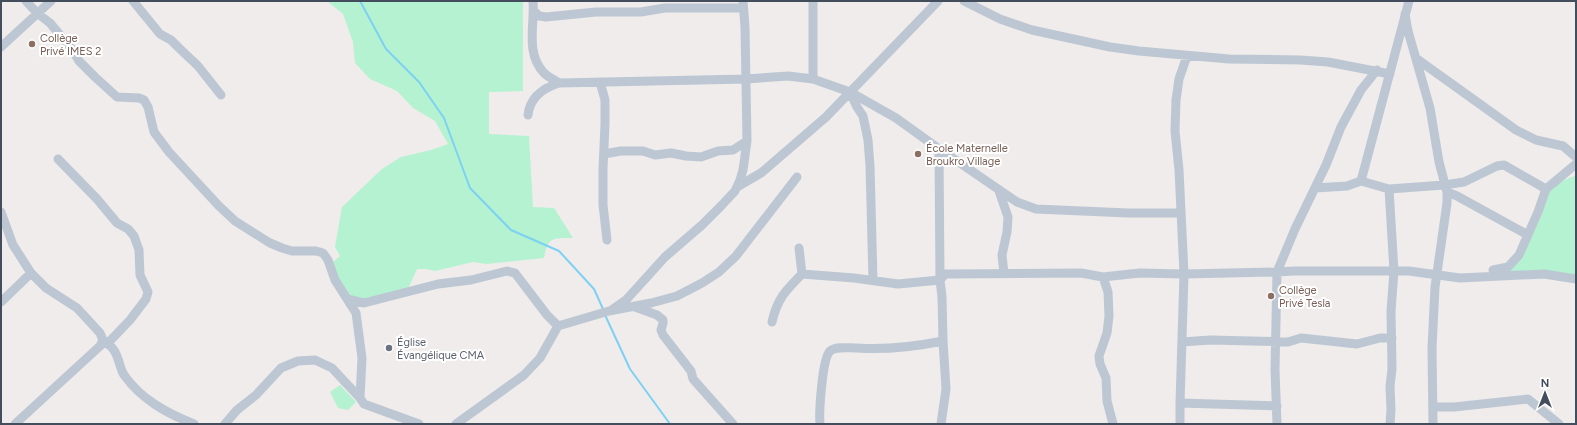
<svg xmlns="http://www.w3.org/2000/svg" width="1577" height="425" viewBox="0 0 1577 425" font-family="Figtree,sans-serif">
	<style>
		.green { fill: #b4f2d1 }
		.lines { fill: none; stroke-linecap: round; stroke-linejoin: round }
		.stream { stroke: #7dd1f3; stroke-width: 2 }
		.minor { stroke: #bdc7d3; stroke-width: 9 }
		.education-dot { fill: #8d6e63; stroke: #fff; stroke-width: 1.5 }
		.worship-dot { fill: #6b7280; stroke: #fff; stroke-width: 1.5 }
		.labels { text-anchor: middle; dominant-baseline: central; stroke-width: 4; stroke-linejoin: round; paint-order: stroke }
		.education-label { font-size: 11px; fill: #785e54; stroke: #fff; text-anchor: start }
		.worship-label { font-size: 11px; fill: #5b616d; stroke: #fff; text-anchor: start }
	</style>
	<rect width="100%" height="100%" fill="#efeceb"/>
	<path class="green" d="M327 1H523V91L489 92V134L529 136 533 207 554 208 573 238C552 238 548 237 544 258L486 264 473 262 435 271 426 269H417L407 291 363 304 350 300 335 273 333 262 340 256 335 247 342 207 382 169 401 157 431 150 448 144 435 121 413 108 397 91 370 79 355 63 353 42 343 14Z
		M1576 175V277L1503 273 1516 265 1532 232 1547 193 1558 183Z
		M340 385 356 402 348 410 338 408 330 392Z"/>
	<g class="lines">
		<path class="stream" d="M360 1 386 49 419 82 444 118 470 188 511 230 559 251 594 289 603 309
			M605 315 630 369 670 424"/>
		<path class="minor" d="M26 1 37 13 50 23 71 48 79 61 95 77 117 97 139 98 144 100 148 107 154 132 169 152 219 206 235 221 270 243 282 248 292 251H316L323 253 328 260 335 280 356 313 362 358 360 398 364 404 419 424
			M133 1 160 34 171 40 179 48 198 66 221 95
			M533 1C535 25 525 53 544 73 548 77 555 80 559 83L746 79 788 76 813 79 850 92 896 118 939 149 960 163 1017 202 1036 209 1128 213H1181
			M813 1V79
			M964 1 1000 19 1032 30 1110 47 1139 51 1229 59 1300 60 1328 62 1390 74
			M534 11 539 16 546 17 596 12H641L665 8H743
			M1405 14 1408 31 1430 108 1439 162 1447 192V203L1435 287 1432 348 1433 424
			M1 47 51 1
			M1417 59 1516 130 1536 140 1563 146 1576 157
			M600 82 605 100V124L603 169V205L607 240
			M850 92 857 107 863 116 868 140 870 166 873 280
			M528 115C530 97 543 88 559 83
			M939 149 940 280 942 297 943 341 946 389 941 424
			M604 154 621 151H643L655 155 671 153 686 156 701 157 718 151 733 150 747 141
			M58 159 97 199 117 223 128 229 134 236 139 250 140 275 148 292 146 299 130 320 107 344
			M1361 181 1409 1
			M737 187 761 173 826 117 938 1
			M1315 188 1347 186 1361 181 1389 189 1444 185 1464 182 1497 166 1504 165 1546 189
			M1389 189 1394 271 1391 311 1392 369 1390 386 1391 410 1390 424
			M999 191 1008 217 1007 232 1002 255 1004 273
			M1447 192 1457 196 1528 235
			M1 212 13 245 31 273 46 288 77 308 100 333 103 340 100 346 15 424
			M1493 270 1508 267 1519 255 1538 212 1546 189 1576 164
			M802 274 854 278 898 284 940 280 945 274H949L1081 273 1103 277 1140 273 1184 274 1277 272 1294 271H1409L1460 278 1544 274 1576 279
			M1103 277 1108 292 1109 316 1107 333 1099 356 1100 364 1106 378 1107 401 1113 424
			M347 299 364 303 438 284 471 280 507 271 515 273 547 315 558 326
			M1 302 31 273
			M635 307 657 315 663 320V323L661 330 663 335 691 371 693 379 733 424
			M613 309 626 300 665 257 702 225 721 206 735 191 740 180 743 170 747 141 745 27 743 1
			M772 322C777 299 786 290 802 274L799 248
			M104 341C107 343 111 346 113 349 119 356 119 367 124 375 141 399 166 413 194 424
			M1182 342 1210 340 1288 342 1301 338 1357 344 1380 338H1392
			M1180 403 1277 406
			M1433 407H1454L1528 399 1559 424
			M225 424 237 410 256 395 281 368 298 361 315 360 332 368 360 398
			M456 424 524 375 540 358 558 326 609 311 651 303 677 296 702 283 719 272 736 256 797 177
			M820 424C819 412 822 359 830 351 836 346 849 348 857 348 887 350 913 347 943 341
			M1180 424V403L1184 274 1179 170 1175 131 1176 100 1179 79 1187 56
			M1277 424 1275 370 1277 272 1295 229 1326 165 1341 127 1361 90 1377 70"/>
	</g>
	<g class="education-dot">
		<circle cx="32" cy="44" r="4"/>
		<circle cx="918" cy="154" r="4"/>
		<circle cx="1271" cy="296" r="4"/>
	</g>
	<circle class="worship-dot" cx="389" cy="348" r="4"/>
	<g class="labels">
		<g class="education-label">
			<text x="40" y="38">Collège<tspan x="40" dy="13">Privé IMES 2</tspan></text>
			<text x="926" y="148">École Maternelle<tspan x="926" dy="13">Broukro Village</tspan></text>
			<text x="1279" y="290">Collège<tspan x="1279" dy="13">Privé Tesla</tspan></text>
		</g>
		<g class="worship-label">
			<text x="397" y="342">Église<tspan x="397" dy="13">Évangélique CMA</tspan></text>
		</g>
	</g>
	<rect width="1577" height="425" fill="none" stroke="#434d5b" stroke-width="4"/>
	<g transform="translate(1545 393)" stroke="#ffffff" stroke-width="3" paint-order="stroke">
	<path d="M0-3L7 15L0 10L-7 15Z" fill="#434d5b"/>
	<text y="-6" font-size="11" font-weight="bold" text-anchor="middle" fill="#434d5b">N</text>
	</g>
</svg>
